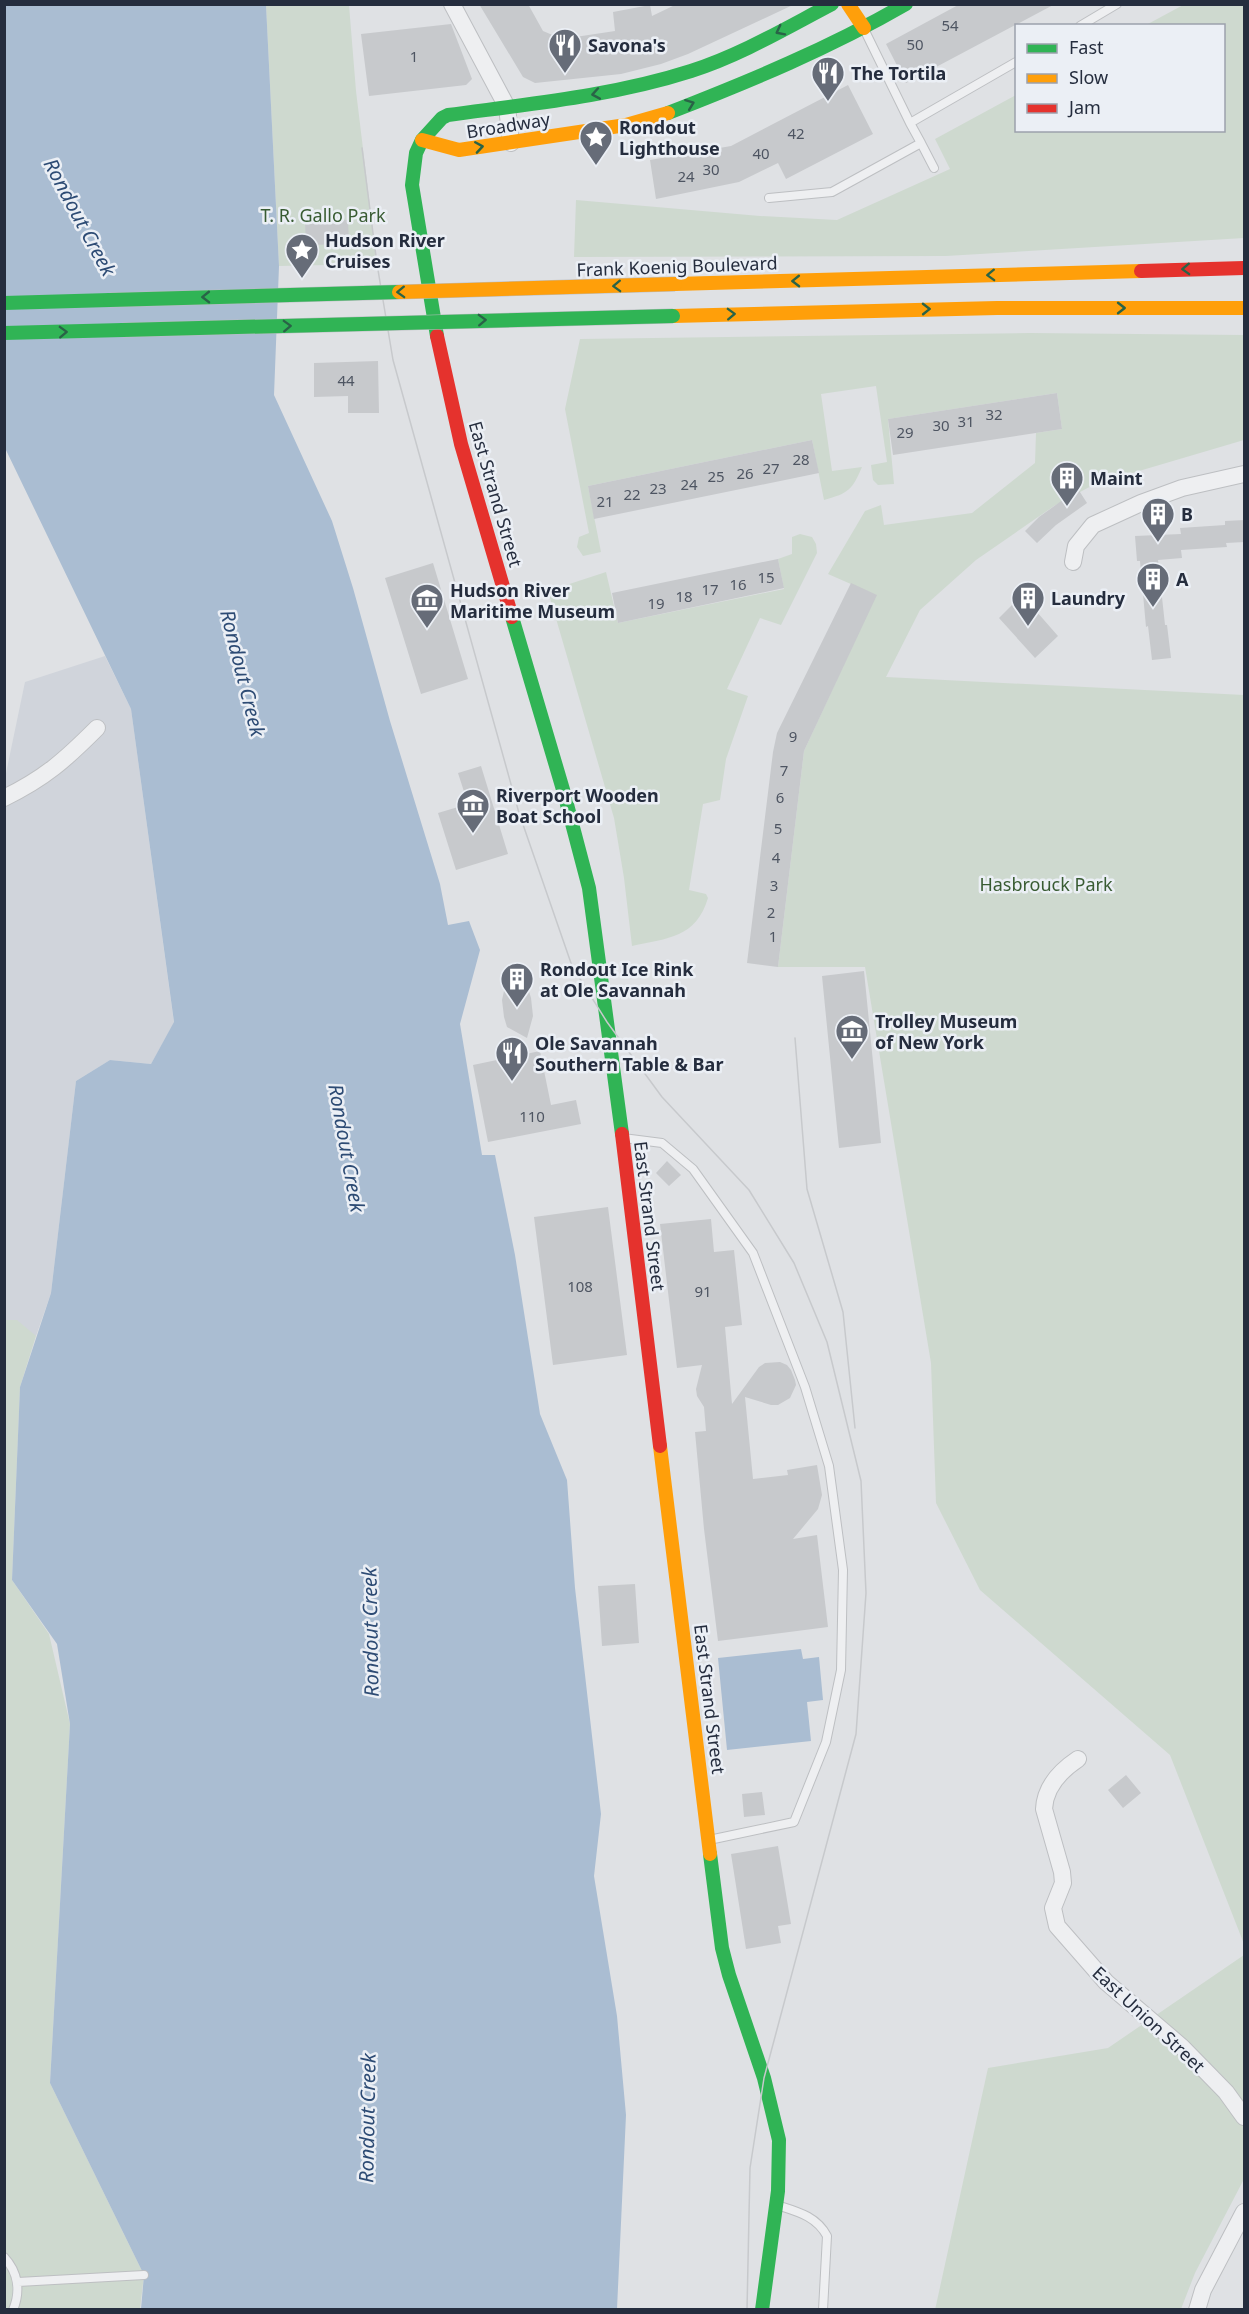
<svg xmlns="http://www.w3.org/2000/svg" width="1249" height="2314" viewBox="0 0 1249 2314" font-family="'Noto Sans',sans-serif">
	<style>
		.built { fill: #d0d4db }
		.green { fill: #ced9cf }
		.water { fill: #aabdd2 }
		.building { fill: #c7c9cc }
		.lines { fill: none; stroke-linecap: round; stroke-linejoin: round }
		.lane-casing { stroke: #bdbfc2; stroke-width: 10 }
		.street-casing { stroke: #bdbfc2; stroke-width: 18 }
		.lane { stroke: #eeeff1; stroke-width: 8 }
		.street { stroke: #eeeff1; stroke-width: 16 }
		.fast { stroke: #30b455; stroke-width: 14 }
		.slow { stroke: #ff9f0a; stroke-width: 14 }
		.jam { stroke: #e5322d; stroke-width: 14 }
		.tram { stroke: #c7c9cc; stroke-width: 1.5 }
		.fast-bridge-casing { stroke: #bbbec2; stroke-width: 15; stroke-linecap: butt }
		.slow-bridge-casing { stroke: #bbbec2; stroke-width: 15; stroke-linecap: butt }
		.fast-bridge { stroke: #30b455; stroke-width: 14 }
		.slow-bridge { stroke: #ff9f0a; stroke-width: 14 }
		.oneway { stroke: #296347 }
		.labels { text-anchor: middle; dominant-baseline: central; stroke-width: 5; stroke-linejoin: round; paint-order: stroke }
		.number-label { font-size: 15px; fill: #4e5562 }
		.poi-label { font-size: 18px; font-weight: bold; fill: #252d3e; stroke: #ebeff5; text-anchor: start }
		.street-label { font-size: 18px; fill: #252d3e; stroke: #ebeff5 }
		.park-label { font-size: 18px; fill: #385b32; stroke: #ebeff5 }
		.water-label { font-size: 20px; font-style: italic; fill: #2d4b74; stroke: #ebeff5 }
	</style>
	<rect width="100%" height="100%" fill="#dfe1e4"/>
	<path class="built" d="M105 656 131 709 174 1023 151 1064 110 1060 76 1081 51 1293 36 1336 5 1337V778L25 682Z"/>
	<path class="green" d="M1185 4 1244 5V238L946 256 574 257 576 200 760 216 837 220 950 169 935 139 1016 95V130H1224V26L1146 25Z
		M266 5H349L356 91 377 264 279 266Z
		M1029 333 1244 335V440L1095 484 1054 506 976 560 920 610 886 677 1244 695V1944L1170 1755 980 1590 936 1503 931 1363 865 967H778L804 751 876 595 828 574 865 511 881 505 884 525 972 513 1035 463 1036 433 1062 429 1057 393 888 419 894 484 878 485 873 480 871 465 887 462 876 386 821 394 832 471 862 467C852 490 849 493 824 500L812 440 588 486 601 552 583 556 577 547 579 537 589 533 565 409 580 339Z
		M800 534 812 537 816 544 817 553 781 625 760 618 727 689 748 696 726 759 720 800 703 804 689 890 706 894 708 898C696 938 668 938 632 946L624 878 614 818 548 591 606 572 618 623 784 589 778 559 792 554V537Z
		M5 1320H17L36 1336 20 1387 12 1580 49 1634 70 1724 50 2083 144 2275 140 2309 5 2310Z
		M1244 1955V2179L1195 2273 1181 2309 935 2310 988 2068 1108 2048Z"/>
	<path class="water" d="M5 5H266L279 266 274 395 332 521 353 588 390 721 440 884 448 925 469 921 480 950 460 1024 482 1155H495L515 1255 540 1414 567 1480 575 1588 601 1814 594 1876 617 2016 626 2115 617 2309H141L144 2275 50 2083 70 1724 57 1644 12 1580 20 1387 51 1293 76 1081 110 1060 151 1064 174 1022 131 709 5 448Z
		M801 1649 803 1659 819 1657 823 1700 807 1702 811 1741 727 1750 718 1658Z"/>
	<path class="building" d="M479 4H528L543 31 562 39 615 31 613 12 650 5 652 16 677 4H795L688 54 661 64 621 74 535 83 523 77Z
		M960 4H1055L906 83 886 44Z
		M451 24 472 79 466 85 369 96 361 34Z
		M848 85 873 134 786 179 778 163 739 182 656 199 650 160 731 146Z
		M348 220 349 244 306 245 305 222Z
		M378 361 379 413H348V396L314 397V363Z
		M1057 393 1062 429 893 455 888 419Z
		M812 440 819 473 594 519 588 486Z
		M1078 489 1087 503 1056 525 1037 543 1025 531 1039 517Z
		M1245 520V542L1226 543 1227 547 1181 550 1182 558 1158 560 1165 625H1167L1171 658 1152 660 1148 626 1146 627 1140 561H1137L1135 536 1181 534 1180 528 1225 525V521Z
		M778 559 784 588 618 623 612 593Z
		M433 563 468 679 421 694 385 578Z
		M851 583 877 595 804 751 778 967 747 963 773 752 777 733Z
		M1022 595 1058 636 1035 658 999 618Z
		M481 766 508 854 456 870 438 813 468 804 458 773Z
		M864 971 881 1143 839 1148 822 976Z
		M521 984 528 988 531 998 533 1016 527 1038 507 1027 504 1017 502 1000 504 991 510 985Z
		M540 1051 551 1105 576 1100 581 1124 488 1142 473 1065Z
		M667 1161 681 1175 669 1186 656 1173Z
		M608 1207 627 1355 553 1365 534 1217Z
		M711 1219 714 1252 734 1250 742 1325 725 1327 732 1404 759 1367 765 1363 780 1362 787 1365 791 1370 795 1380 796 1385 790 1398 778 1405H771L745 1397 753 1479 788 1475 787 1470 817 1465 822 1495 818 1509 793 1539 817 1535 828 1627 718 1641 704 1529 695 1432 706 1431 704 1407 697 1396 696 1389 702 1365 677 1368 660 1224Z
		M635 1584 639 1643 602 1646 598 1586Z
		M1126 1775 1141 1793 1123 1808 1108 1790Z
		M762 1792 765 1815 744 1817 742 1794Z
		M778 1846 791 1924 778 1926 781 1943 746 1949 731 1854Z"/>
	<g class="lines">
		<defs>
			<path id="lane" d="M1080 26 1117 4
				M865 31 910 123 1016 62
				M921 143 934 168
				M769 198 832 192 921 143 910 123
				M623 1138 662 1143 693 1169 753 1253 805 1387 829 1466 843 1570 841 1670 826 1742 794 1822 709 1840
				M780 2206C799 2212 817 2217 827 2236L823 2310
				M4 2257C18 2272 21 2291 13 2310
				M18 2282 144 2275"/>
			<path id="street" d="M452 4 507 107 511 143
				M1073 562 1076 546 1093 525 1141 503 1182 488 1244 474
				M4 798C45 778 65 760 97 728
				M1078 1759C1060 1771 1045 1787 1044 1809L1062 1872 1063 1883 1053 1908 1057 1926 1106 1982 1182 2047 1226 2092 1244 2117
				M1197 2310 1203 2290 1244 2212"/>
		</defs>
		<use href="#lane" class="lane-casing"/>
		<use href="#street" class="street-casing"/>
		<use href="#lane" class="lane"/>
		<use href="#street" class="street"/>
		<path class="fast" d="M668 113C750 81 830 48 906 4
			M4 303 110 300
			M4 333 123 330
			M437 336 412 185 416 153 422 140 442 118 448 115C529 104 613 96 691 71 741 55 786 28 832 4
			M512 617 564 793 589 888 622 1134
			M710 1854 722 1948 729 1975 764 2078 779 2140 778 2191 762 2310"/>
		<path class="slow" d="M848 4 864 28
			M422 140 459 150 626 125 668 113
			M675 284 1141 271
			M673 316 997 308H1244
			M660 1446 710 1854"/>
		<path class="jam" d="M1141 271 1244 268
			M437 336 461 444 512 617
			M622 1134 660 1446"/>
		<path class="tram" d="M362 148 377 264 393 360 519 813 572 966 607 1022 662 1097 749 1190 794 1263 827 1342 861 1481 866 1593 856 1734 764 2078 750 2168 747 2310
			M795 1038 807 1189 843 1312 855 1428"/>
		<defs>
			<path id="fast-bridge" d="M110 300 399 292
				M123 330 673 316"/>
			<path id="slow-bridge" d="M399 292 675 284"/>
		</defs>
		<use href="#fast-bridge" class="fast-bridge-casing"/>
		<use href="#slow-bridge" class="slow-bridge-casing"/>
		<use href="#fast-bridge" class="fast-bridge"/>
		<use href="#slow-bridge" class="slow-bridge"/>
	</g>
	<defs><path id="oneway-chevron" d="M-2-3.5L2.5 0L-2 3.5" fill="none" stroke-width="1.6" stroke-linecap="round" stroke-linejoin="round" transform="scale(1.5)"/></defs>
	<g class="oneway">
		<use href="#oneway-chevron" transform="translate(780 31) rotate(153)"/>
		<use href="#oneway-chevron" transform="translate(596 94) rotate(170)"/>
		<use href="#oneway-chevron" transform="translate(690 104) rotate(-21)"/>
		<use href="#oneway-chevron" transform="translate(479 147) rotate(-9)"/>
		<use href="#oneway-chevron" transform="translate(1186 269) rotate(178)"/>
		<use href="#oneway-chevron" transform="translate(991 275) rotate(178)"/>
		<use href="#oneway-chevron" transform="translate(796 281) rotate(179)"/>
		<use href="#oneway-chevron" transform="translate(617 286) rotate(178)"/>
		<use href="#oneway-chevron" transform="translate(401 292) rotate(178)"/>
		<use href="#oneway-chevron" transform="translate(206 297) rotate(179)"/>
		<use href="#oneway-chevron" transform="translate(1121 308)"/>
		<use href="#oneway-chevron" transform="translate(926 309) rotate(-1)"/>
		<use href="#oneway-chevron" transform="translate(731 314) rotate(-2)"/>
		<use href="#oneway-chevron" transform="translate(482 320) rotate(-2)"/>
		<use href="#oneway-chevron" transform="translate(287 326) rotate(-2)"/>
		<use href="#oneway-chevron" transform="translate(63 332) rotate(-2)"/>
	</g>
	<defs>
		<symbol id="restaurant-pin" viewBox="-11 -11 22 30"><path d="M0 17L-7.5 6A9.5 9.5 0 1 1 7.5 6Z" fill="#666c78" stroke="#ebeff5"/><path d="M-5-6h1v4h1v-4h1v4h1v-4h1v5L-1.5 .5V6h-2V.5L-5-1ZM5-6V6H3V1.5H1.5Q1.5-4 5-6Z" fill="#fff"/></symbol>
		<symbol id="sight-pin" viewBox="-11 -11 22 30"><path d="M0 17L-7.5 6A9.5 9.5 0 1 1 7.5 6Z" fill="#666c78" stroke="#ebeff5"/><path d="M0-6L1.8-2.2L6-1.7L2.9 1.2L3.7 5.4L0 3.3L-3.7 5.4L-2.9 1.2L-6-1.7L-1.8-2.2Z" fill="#fff"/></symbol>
		<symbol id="building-pin" viewBox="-11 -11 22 30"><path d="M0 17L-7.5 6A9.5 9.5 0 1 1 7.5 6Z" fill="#666c78" stroke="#ebeff5"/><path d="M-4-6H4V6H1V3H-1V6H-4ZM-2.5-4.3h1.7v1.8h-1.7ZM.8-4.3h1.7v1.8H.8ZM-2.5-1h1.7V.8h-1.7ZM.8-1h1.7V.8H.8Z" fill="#fff"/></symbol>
		<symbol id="museum-pin" viewBox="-11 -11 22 30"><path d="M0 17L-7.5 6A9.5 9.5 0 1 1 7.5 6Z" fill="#666c78" stroke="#ebeff5"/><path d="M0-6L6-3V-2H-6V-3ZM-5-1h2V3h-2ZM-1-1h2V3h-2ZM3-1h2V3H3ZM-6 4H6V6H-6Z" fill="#fff"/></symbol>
	</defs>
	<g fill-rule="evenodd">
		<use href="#restaurant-pin" x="546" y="26" width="38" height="52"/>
		<use href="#restaurant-pin" x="809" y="54" width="38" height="52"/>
		<use href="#sight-pin" x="577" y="118" width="38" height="52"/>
		<use href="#sight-pin" x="283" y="231" width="38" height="52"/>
		<use href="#building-pin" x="1048" y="459" width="38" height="52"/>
		<use href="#building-pin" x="1139" y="495" width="38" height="52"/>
		<use href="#building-pin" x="1134" y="560" width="38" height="52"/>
		<use href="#building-pin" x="1009" y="579" width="38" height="52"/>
		<use href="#museum-pin" x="408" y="581" width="38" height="52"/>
		<use href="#museum-pin" x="454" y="786" width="38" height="52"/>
		<use href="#building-pin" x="498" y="960" width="38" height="52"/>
		<use href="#museum-pin" x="833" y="1012" width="38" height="52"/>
		<use href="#restaurant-pin" x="493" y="1034" width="38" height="52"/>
	</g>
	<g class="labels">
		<g class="number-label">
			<text x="950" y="25">54</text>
			<text x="915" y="44">50</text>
			<text x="414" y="56">1</text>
			<text x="796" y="133">42</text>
			<text x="761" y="153">40</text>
			<text x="711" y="169">30</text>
			<text x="686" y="176">24</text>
			<text x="346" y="380">44</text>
			<text x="994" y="414">32</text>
			<text x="966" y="421">31</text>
			<text x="941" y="425">30</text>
			<text x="905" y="432">29</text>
			<text x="801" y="459">28</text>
			<text x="771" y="468">27</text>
			<text x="745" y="473">26</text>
			<text x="716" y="476">25</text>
			<text x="689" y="484">24</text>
			<text x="658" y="488">23</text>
			<text x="632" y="494">22</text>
			<text x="605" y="501">21</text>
			<text x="766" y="577">15</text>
			<text x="738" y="584">16</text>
			<text x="710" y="589">17</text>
			<text x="684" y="596">18</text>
			<text x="656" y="603">19</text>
			<text x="793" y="736">9</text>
			<text x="784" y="770">7</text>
			<text x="780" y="797">6</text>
			<text x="778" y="828">5</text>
			<text x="776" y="857">4</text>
			<text x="774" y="885">3</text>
			<text x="771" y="912">2</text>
			<text x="773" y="936">1</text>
			<text x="532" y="1116">110</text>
			<text x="580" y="1286">108</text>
			<text x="703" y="1291">91</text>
		</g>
		<g class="poi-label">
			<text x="588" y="45">Savona's</text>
			<text x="851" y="73">The Tortila</text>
			<text x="619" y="127">Rondout<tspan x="619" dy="21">Lighthouse</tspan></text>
			<text x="325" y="240">Hudson River<tspan x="325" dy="21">Cruises</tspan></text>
			<text x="1090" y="478">Maint</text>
			<text x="1181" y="514">B</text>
			<text x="1176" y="579">A</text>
			<text x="450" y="590">Hudson River<tspan x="450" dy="21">Maritime Museum</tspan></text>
			<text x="1051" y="598">Laundry</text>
			<text x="496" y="795">Riverport Wooden<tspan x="496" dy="21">Boat School</tspan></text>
			<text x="540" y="969">Rondout Ice Rink<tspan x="540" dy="21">at Ole Savannah</tspan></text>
			<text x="875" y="1021">Trolley Museum<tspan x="875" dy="21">of New York</tspan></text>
			<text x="535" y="1043">Ole Savannah<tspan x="535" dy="21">Southern Table &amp; Bar</tspan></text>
		</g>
		<g class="street-label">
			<text transform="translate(508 125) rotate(-9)">Broadway</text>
			<text transform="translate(677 266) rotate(-2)">Frank Koenig Boulevard</text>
			<text transform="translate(496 494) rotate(74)">East Strand Street</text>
			<text transform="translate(650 1216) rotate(83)">East Strand Street</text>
			<text transform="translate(710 1699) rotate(83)">East Strand Street</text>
			<text transform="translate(1149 2019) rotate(43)">East Union Street</text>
		</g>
		<g class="park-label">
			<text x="323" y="215">T. R. Gallo Park</text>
			<text x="1046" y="884">Hasbrouck Park</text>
		</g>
		<g class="water-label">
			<text transform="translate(80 217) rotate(62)">Rondout Creek</text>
			<text transform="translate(243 673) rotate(76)">Rondout Creek</text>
			<text transform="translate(347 1148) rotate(80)">Rondout Creek</text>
			<text transform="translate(370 1632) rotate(-91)">Rondout Creek</text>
			<text transform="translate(367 2118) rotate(-89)">Rondout Creek</text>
		</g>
	</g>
	<rect width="1249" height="2314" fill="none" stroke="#252d3e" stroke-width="12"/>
	<rect x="1015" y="24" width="210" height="108" fill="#ebeff5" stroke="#9ca1ac" stroke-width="1.5"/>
	<rect x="1027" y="44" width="30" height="9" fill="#30b455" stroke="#9ca1ac" stroke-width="1.5"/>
	<text x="1069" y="54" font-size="18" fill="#252d3e">Fast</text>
	<rect x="1027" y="74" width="30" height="9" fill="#ff9f0a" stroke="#9ca1ac" stroke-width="1.5"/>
	<text x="1069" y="84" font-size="18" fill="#252d3e">Slow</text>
	<rect x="1027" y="104" width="30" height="9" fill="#e5322d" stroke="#9ca1ac" stroke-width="1.5"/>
	<text x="1069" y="114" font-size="18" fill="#252d3e">Jam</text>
</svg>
